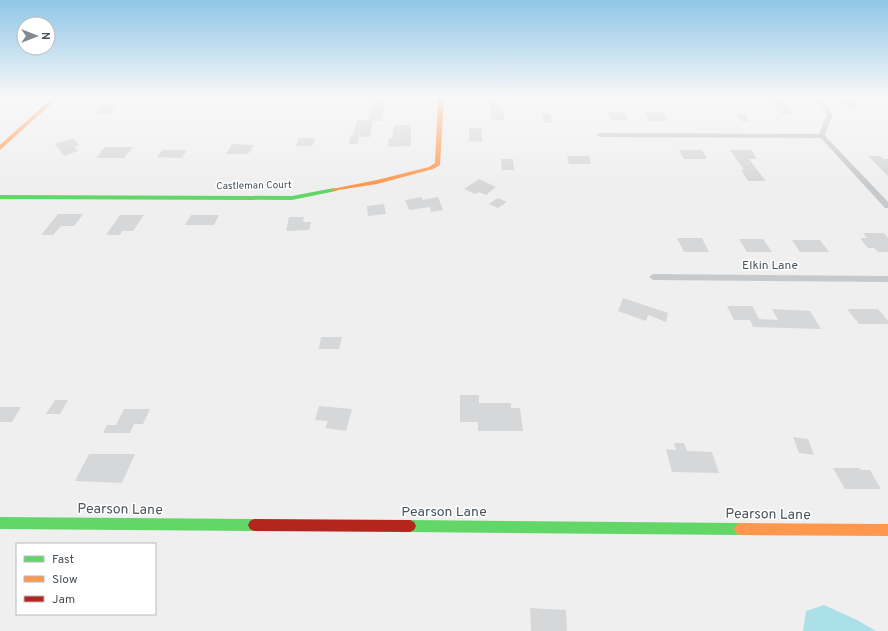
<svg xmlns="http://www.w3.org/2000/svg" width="888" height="631" viewBox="0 0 888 631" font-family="Overpass,sans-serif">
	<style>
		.water { fill: #ace0e9 }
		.building { fill: #d6d7d8 }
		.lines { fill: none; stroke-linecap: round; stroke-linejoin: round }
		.street { fill: #c7cacc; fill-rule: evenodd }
		.fast { fill: #63d668; fill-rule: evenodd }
		.slow { fill: #ff974d; fill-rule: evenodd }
		.jam { fill: #b3261e; fill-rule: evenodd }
		.labels { text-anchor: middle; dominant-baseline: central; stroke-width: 3; stroke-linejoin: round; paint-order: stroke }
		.far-street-label { font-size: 10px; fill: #48535b; stroke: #fff }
		.street-label { font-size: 12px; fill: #48535b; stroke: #fff }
		.near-street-label { font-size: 14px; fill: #48535b; stroke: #fff }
	</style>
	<rect width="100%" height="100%" fill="#f0efef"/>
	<path class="water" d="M824 605 857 620 876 631H803L806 611Z"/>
	<path class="building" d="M373 98H386L382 121H373L370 137H359L357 144H349L351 135H353L357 120H369Z
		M489 98H496L498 108H502L505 120 492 121Z
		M837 99 854 100 863 108H846Z
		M770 101H782L794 114H781Z
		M106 103H119L109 115 94 114Z
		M607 112H624L628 120H610Z
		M644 112H662L668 121H649Z
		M736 113 745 114 750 122 740 121Z
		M542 114H550L552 123H544Z
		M394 125H411V146L388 147 389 138H392Z
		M469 128H482V142L469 141Z
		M73 138 79 145 75 147 78 151 64 156 55 144Z
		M299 138H315L312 146H296Z
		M232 144 254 145 248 154H226Z
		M105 147H133L124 158H96Z
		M162 150H187L182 158 157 157Z
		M679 150H702L707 159H684Z
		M730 150H751L757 159H749L766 181H748L741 170H744Z
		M567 156H589L591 164H569Z
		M868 156H880L884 159H888V176Z
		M501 159H513L514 170H502Z
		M479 179 496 187 486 195 479 192 475 194 464 189Z
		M422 197V200L438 197 443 210 431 212 430 207 409 210 405 200Z
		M498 198 507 202 498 208 489 204Z
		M384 204 386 214 368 216 367 206Z
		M58 214H83L74 226H61L53 235H41Z
		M120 215H144L133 231H122L120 235H106Z
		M191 215H219L214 225H185Z
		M289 217H304L303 222H311L309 230 286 231Z
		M863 233H884L888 238V252H878L874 248H868L860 238H867Z
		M677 238H702L709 252H684Z
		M739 239H763L772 252H747Z
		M792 240H820L829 252H800Z
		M623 298 668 313 666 322 648 315 646 321 618 311Z
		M727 306H752L759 319 778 320 772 309 810 311 821 329 753 327 750 320H734Z
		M847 309H878L888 321V324H859Z
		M321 337H342L339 349H319Z
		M460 395H479V403H511V408H520L523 431H478V422H460Z
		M55 400H68L60 414H46Z
		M319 406 352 409 346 431 325 428 328 421 315 420Z
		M0 407H21L12 422H0Z
		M124 409H150L143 424H134L130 433H103L107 425H116Z
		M793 437 808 439 814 455 799 453Z
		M674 443H684L687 451 712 452 719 473 672 472 666 449 676 450Z
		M89 454H135L122 483 75 481Z
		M833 468H859L861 470H870L881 489H845Z
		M530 608 566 610 567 631H531Z"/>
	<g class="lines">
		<path class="street" d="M814 98H820L828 107 833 115 825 134 827 138 888 202V208H885L821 138 600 137 597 135 600 133 819 134 827 115 824 109Z
			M653 274 888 276V282L653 280 649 277Z"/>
		<path class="fast" d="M334 188 338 190 336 191 292 200 0 199V195L292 196Z
			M0 517 254 519 258 521 260 525 258 529 254 531 0 529Z
			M410 520 740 523 744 525 746 529 744 533 740 535 410 532 406 530 404 526 406 522Z"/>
		<path class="slow" d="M52 98H58L0 150V145Z
			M438 98H444L440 165 433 169 377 184 332 191V189L377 180 429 167 435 163Z
			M740 523 888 524V536L740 535 736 533 734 529 736 525Z"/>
		<path class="jam" d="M254 519 410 520 414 522 416 526 414 530 410 532 254 531 250 529 248 525 250 521Z"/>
	</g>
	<linearGradient id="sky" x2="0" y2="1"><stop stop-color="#90c6e8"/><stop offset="0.52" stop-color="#f8f8f8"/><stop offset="1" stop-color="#f8f8f8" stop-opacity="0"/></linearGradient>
	<rect width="888" height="187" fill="url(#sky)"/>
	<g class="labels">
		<g class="far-street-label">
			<text transform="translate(254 186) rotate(-1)">Castleman Court</text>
		</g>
		<g class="street-label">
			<text x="770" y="266">Elkin Lane</text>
		</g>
		<g class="near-street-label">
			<text transform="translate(120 510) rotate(1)">Pearson Lane</text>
			<text x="444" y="512">Pearson Lane</text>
			<text transform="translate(768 515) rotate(1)">Pearson Lane</text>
		</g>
	</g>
	<rect x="16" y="543" width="140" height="72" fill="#ffffff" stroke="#b6babd"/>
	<rect x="24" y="556" width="20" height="6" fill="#63d668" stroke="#b6babd"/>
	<text x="52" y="563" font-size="12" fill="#48535b">Fast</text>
	<rect x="24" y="576" width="20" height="6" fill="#ff974d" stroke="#b6babd"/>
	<text x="52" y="583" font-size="12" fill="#48535b">Slow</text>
	<rect x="24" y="596" width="20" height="6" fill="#b3261e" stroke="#b6babd"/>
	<text x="52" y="603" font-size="12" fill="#48535b">Jam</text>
	<g transform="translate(36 36) rotate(90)"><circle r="19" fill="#ffffff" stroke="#b6babd"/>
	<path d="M0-3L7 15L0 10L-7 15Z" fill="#838a8f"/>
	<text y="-6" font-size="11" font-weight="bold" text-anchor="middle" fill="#48535b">N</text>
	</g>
</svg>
